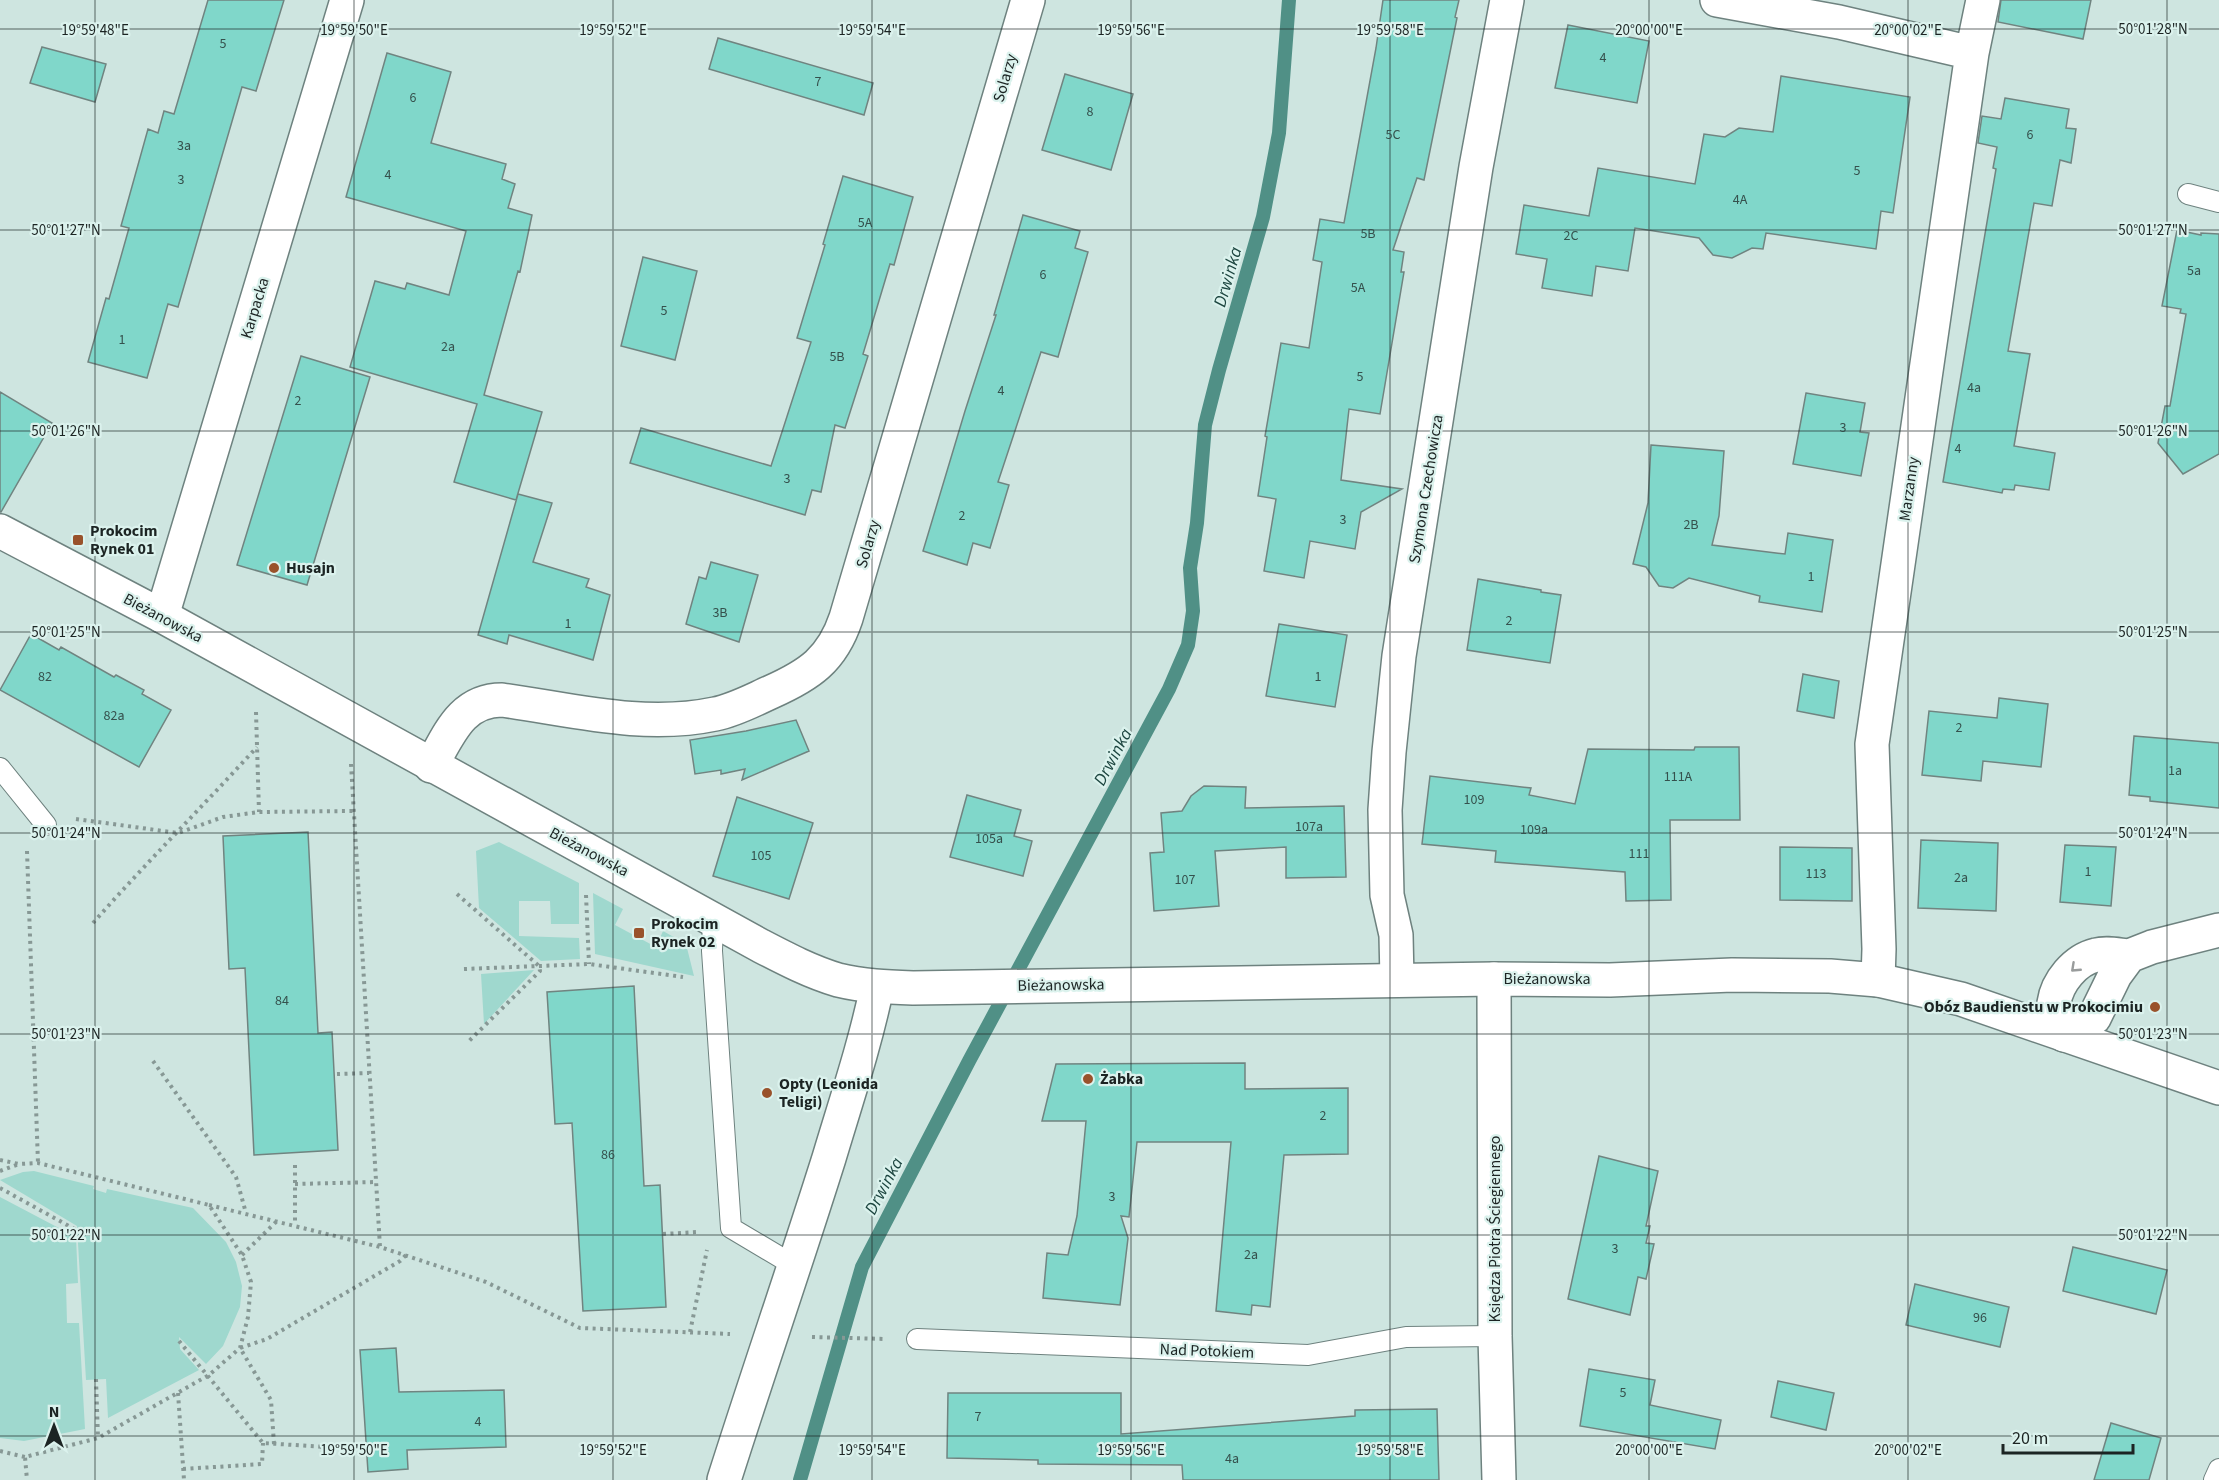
<svg xmlns="http://www.w3.org/2000/svg" width="2219" height="1480" viewBox="0 0 2219 1480" font-family="'Source Sans 3',sans-serif">
	<style>
		.green { fill: #9fd8ce }
		.lines { fill: none; stroke-linecap: round; stroke-linejoin: round }
		.stream { stroke: #509086; stroke-width: 14 }
		.building { fill: #80d7ca; stroke: #708480; stroke-width: 1.5 }
		.lane-casing { stroke: #6e827f; stroke-width: 22 }
		.street-casing { stroke: #6e827f; stroke-width: 36 }
		.secondary-casing { stroke: #6e827f; stroke-width: 36 }
		.path { stroke: #879895; stroke-width: 4; stroke-dasharray: 3 4.5; stroke-linecap: butt }
		.lane { stroke: #fff; stroke-width: 20 }
		.street { stroke: #fff; stroke-width: 33 }
		.secondary { stroke: #fff; stroke-width: 33 }
		.oneway { stroke: #999c9c }
		.ticks { fill: none; stroke: #1c2423; stroke-width: 1.5; stroke-opacity: 0.45 }
		.poi-dot { fill: #99522b; stroke: #dbf2ed; stroke-width: 2 }
		.labels { text-anchor: middle; dominant-baseline: central; stroke-width: 4.5; stroke-linejoin: round; paint-order: stroke }
		.number-label { font-size: 14px; fill: #35514d }
		.street-label { font-size: 16px; fill: #1c2423; stroke: #dbf2ed }
		.poi-label { font-size: 16px; font-weight: bold; fill: #1c2423; stroke: #dbf2ed; text-anchor: start }
		.water-label { font-size: 18px; font-style: italic; fill: #1d4640; stroke: #dbf2ed }
		.ticks-label { font-size: 15px; text-anchor: middle; fill: #1c2423; stroke: #dbf2ed; stroke-width: 4.5; stroke-linejoin: round; paint-order: stroke }
	</style>
	<rect width="100%" height="100%" fill="#cee5e0"/>
	<path class="green" d="M499 842 579 883V924H551L550 901H519V936L579 938 580 959 541 961 479 908 476 851Z
		M593 893 623 909 615 925 656 947 663 931 686 944 694 976 595 954Z
		M534 970 484 1024 481 974Z
		M34 1171 94 1186 93 1189 106 1193 107 1189 193 1208 226 1242 236 1262 242 1286 240 1307 223 1346 206 1364 179 1337 180 1349 199 1370 108 1418 106 1379 86 1380 77 1226 0 1180 23 1172Z
		M0 1197 76 1237 78 1283 66 1284 67 1323H79L85 1429 24 1441 0 1438Z"/>
	<g class="lines">
		<path class="stream" d="M800 1480 862 1267 969 1061 1169 689 1188 645 1193 611 1190 568 1197 523 1205 425 1219 370 1263 217 1279 133 1289 0"/>
	</g>
	<path class="building" d="M208 0H284L256 91 242 87 178 307 168 304 147 378 88 362 106 298 109 299 129 228 121 226 148 129 158 133 164 111 174 114Z
		M1383 0H1459L1455 17 1457 18 1424 180 1417 178 1393 250 1404 252 1401 272H1404L1380 414 1349 409 1341 480 1402 489 1361 512 1355 549 1310 541 1304 578 1264 571 1276 499 1258 496 1267 437 1265 436 1281 343 1309 348 1322 262 1313 260 1320 219 1344 223 1376 48Z
		M2001 0H2091L2083 39 1998 22Z
		M1568 25 1649 41 1637 103 1555 88Z
		M718 38 873 83 864 115 709 69Z
		M42 47 106 64 95 102 30 83Z
		M387 53 451 72 431 143 506 164 502 179 515 184 508 208 532 215 520 272 518 271 484 395 542 412 516 500 454 482 477 404 350 367 375 281 405 289 407 283 449 295 466 231 346 197Z
		M1065 74 1133 94 1111 170 1042 150Z
		M1781 76 1910 97 1893 213 1881 211 1876 249 1766 233 1763 249 1752 248 1732 258 1713 255 1699 238 1635 228 1628 271 1596 266 1592 296 1542 288 1547 259 1516 254 1524 205 1589 216 1598 168 1695 184 1704 134 1725 137 1739 128 1773 132Z
		M2005 98 2069 109 2066 128 2076 129 2071 163 2060 160 2052 206 2034 203 2008 351 2030 354 2014 446 2055 453 2049 490 2015 485 2014 490 2003 489 2002 493 1943 482 1996 169 1993 168 1997 147 1978 143 1982 116 2001 119Z
		M843 176 913 197 894 265 890 264 863 354 868 356 845 428 835 425 821 492 812 490 805 515 630 463 641 428 771 466 811 342 797 338 825 245 823 244Z
		M1023 215 1080 231 1075 248 1088 252 1058 357 1041 352 998 482 1009 485 990 548 973 543 967 565 923 551 965 411 996 315H994Z
		M2177 230 2201 235V233L2219 234V454L2183 474 2158 443 2165 406H2170L2186 314 2180 313 2181 309 2162 306Z
		M643 257 697 271 675 360 621 346Z
		M301 356 370 377 307 585 237 565Z
		M0 392 52 423 1 512H0Z
		M1806 393 1865 403 1860 432 1869 433 1861 476 1793 464Z
		M1651 445 1724 451 1719 516 1712 545 1785 554 1788 533 1833 540 1822 612 1759 602 1760 596 1689 578 1673 588 1659 586 1646 567 1633 564 1648 503Z
		M518 494 552 503 533 562 589 579 586 587 610 595 593 660 509 635 507 644 478 635Z
		M711 562 758 575 739 642 686 624 699 577 706 579Z
		M1478 579 1541 590V592L1561 595 1550 663 1467 650Z
		M1279 624 1347 635 1335 707 1266 696Z
		M31 634 59 650 61 647 114 677 116 675 144 690 142 694 171 710 139 767 0 690Z
		M1803 674 1839 681 1834 718 1797 711Z
		M1999 698 2048 704 2041 767 1983 761 1981 781 1922 775 1929 711 1997 718Z
		M796 720 809 751 742 780 745 769 721 774V770L695 774 690 740 746 731Z
		M2134 736 2219 743V808L2150 801V797L2129 795Z
		M1695 747H1739L1740 820H1670L1671 900 1626 901 1625 872 1495 862 1496 851 1422 844 1430 776 1531 788 1529 795 1575 804 1588 749 1694 750Z
		M1204 786 1246 787 1245 808 1344 806 1346 877 1286 878V847L1215 851 1219 906 1154 911 1150 853 1164 852 1161 813 1182 811 1191 796Z
		M967 795 1021 810 1014 836 1032 841 1023 876 950 857Z
		M737 797 813 823 789 899 713 876Z
		M308 832 318 1033 332 1032 338 1150 254 1155 245 968 229 969 223 836Z
		M1921 840 1998 843 1996 911 1918 908Z
		M2065 845 2116 847 2111 906 2060 902Z
		M1780 847 1852 848V901L1780 900Z
		M634 986 644 1186 660 1185 666 1307 583 1311 572 1123 555 1124 547 992Z
		M1245 1063V1089L1348 1088V1154L1284 1155 1270 1307 1252 1305 1251 1315 1216 1311 1231 1142H1137L1129 1217 1121 1216 1128 1238 1120 1305 1043 1298 1047 1253 1068 1255 1077 1216 1086 1121H1042L1056 1064Z
		M1599 1156 1658 1171 1646 1226H1650L1646 1243 1654 1244 1646 1279 1638 1277 1630 1315 1568 1299Z
		M2073 1247 2167 1270 2156 1314 2063 1291Z
		M1915 1284 2009 1307 2000 1347 1906 1325Z
		M396 1348 399 1392 504 1390 506 1447 407 1450 408 1469 368 1472 360 1350Z
		M1589 1369 1655 1380 1650 1405 1721 1420 1715 1449 1580 1426Z
		M1778 1381 1834 1393 1826 1430 1771 1417Z
		M948 1393H1121V1434L1355 1416V1410L1437 1409 1439 1480H1183L1182 1465 1038 1464V1460L947 1458Z
		M2111 1423 2161 1438 2149 1480H2094Z"/>
	<g class="lines">
		<defs>
			<path id="lane" d="M2188 194 2219 202
				M0 768 46 825
				M713 920 712 951 731 1228 795 1266
				M917 1339 1308 1355 1406 1337 1495 1336
				M2214 1480 2219 1469"/>
			<path id="street" d="M1717 0 1839 22 1972 53
				M162 616 347 0
				M431 766C449 735 461 700 502 700 573 710 644 729 715 714 735 710 753 700 771 692 809 675 832 660 846 618L1028 0
				M2129 956C2118 955 2107 952 2096 955 2075 960 2057 982 2054 1003 2053 1012 2061 1026 2064 1035L2094 1018 2115 975 2129 956 2152 947 2219 930
				M1494 979 1495 1336 1499 1480
				M1397 980 1396 935 1387 895 1385 810 1389 752 1399 656 1476 167 1507 0
				M1878 980 1879 949 1872 744 1972 53 1983 0
				M724 1480C758 1373 795 1266 829 1158 846 1101 865 1045 877 987"/>
			<path id="secondary" d="M0 531 162 616 761 946C786 959 811 972 838 980 863 986 887 987 913 988L1494 979 1610 980 1732 975 1830 976 1878 980 1961 999 2219 1088"/>
		</defs>
		<use href="#lane" class="lane-casing"/>
		<use href="#street" class="street-casing"/>
		<use href="#secondary" class="secondary-casing"/>
		<path class="path" d="M256 712 259 812
			M351 764 380 1247
			M76 819 178 833 223 817 259 812 353 811
			M27 851 38 1163
			M457 894 539 966 540 971 468 1042
			M586 895 589 964
			M93 923C146 863 203 806 257 747
			M464 969 589 964 683 977
			M153 1061 236 1177 246 1213
			M337 1074 369 1073
			M0 1160 19 1164 38 1163 209 1205 242 1255 251 1282 248 1317 240 1348 209 1375 98 1438 25 1457 27 1480
			M295 1165V1225
			M0 1171 19 1164
			M295 1184 376 1182
			M0 1188 78 1231
			M209 1205 380 1247 486 1282 580 1328 730 1334
			M663 1234 698 1232
			M242 1255 277 1221
			M690 1332 707 1250
			M812 1337 886 1339
			M179 1341 263 1443 325 1447
			M96 1379 98 1438
			M178 1393 184 1480
			M274 1444 271 1400 240 1348 267 1339 400 1261 406 1255
			M0 1451 25 1457
			M183 1469 262 1464 263 1443"/>
		<use href="#lane" class="lane"/>
		<use href="#street" class="street"/>
		<use href="#secondary" class="secondary"/>
	</g>
	<defs><path id="oneway-chevron" d="M-2-3.5L2.5 0L-2 3.5" fill="none" stroke-width="1.6" stroke-linecap="round" stroke-linejoin="round" transform="scale(1.5)"/></defs>
	<use class="oneway" href="#oneway-chevron" transform="translate(2075 968) rotate(137)"/>
	<path class="ticks" d="M95 0V1480M354 0V1480M613 0V1480M872 0V1480M1131 0V1480M1390 0V1480M1649 0V1480M1908 0V1480M2167 0V1480M0 29H2219M0 230H2219M0 431H2219M0 632H2219M0 833H2219M0 1034H2219M0 1235H2219M0 1436H2219"/>
	<g class="poi-dot">
		<rect x="72" y="534" width="12" height="12" rx="3"/>
		<circle cx="274" cy="568" r="6"/>
		<rect x="633" y="927" width="12" height="12" rx="3"/>
		<circle cx="2155" cy="1007" r="6"/>
		<circle cx="1088" cy="1079" r="6"/>
		<circle cx="767" cy="1093" r="6"/>
	</g>
	<g class="labels">
		<g class="number-label">
			<text x="223" y="44">5</text>
			<text x="1603" y="58">4</text>
			<text x="818" y="82">7</text>
			<text x="413" y="98">6</text>
			<text x="1090" y="112">8</text>
			<text x="1393" y="135">5C</text>
			<text x="2030" y="135">6</text>
			<text x="184" y="146">3a</text>
			<text x="1857" y="171">5</text>
			<text x="388" y="175">4</text>
			<text x="181" y="180">3</text>
			<text x="1740" y="200">4A</text>
			<text x="865" y="223">5A</text>
			<text x="1368" y="234">5B</text>
			<text x="1571" y="236">2C</text>
			<text x="2194" y="271">5a</text>
			<text x="1043" y="275">6</text>
			<text x="1358" y="288">5A</text>
			<text x="664" y="311">5</text>
			<text x="122" y="340">1</text>
			<text x="448" y="347">2a</text>
			<text x="837" y="357">5B</text>
			<text x="1360" y="377">5</text>
			<text x="1974" y="388">4a</text>
			<text x="1001" y="391">4</text>
			<text x="298" y="401">2</text>
			<text x="1843" y="428">3</text>
			<text x="1958" y="449">4</text>
			<text x="787" y="479">3</text>
			<text x="962" y="516">2</text>
			<text x="1343" y="520">3</text>
			<text x="1691" y="525">2B</text>
			<text x="1811" y="577">1</text>
			<text x="720" y="613">3B</text>
			<text x="1509" y="621">2</text>
			<text x="568" y="624">1</text>
			<text x="45" y="677">82</text>
			<text x="1318" y="677">1</text>
			<text x="114" y="716">82a</text>
			<text x="1959" y="728">2</text>
			<text x="2175" y="771">1a</text>
			<text x="1678" y="777">111A</text>
			<text x="1474" y="800">109</text>
			<text x="1309" y="827">107a</text>
			<text x="1534" y="830">109a</text>
			<text x="989" y="839">105a</text>
			<text x="1639" y="854">111</text>
			<text x="761" y="856">105</text>
			<text x="2088" y="872">1</text>
			<text x="1816" y="874">113</text>
			<text x="1961" y="878">2a</text>
			<text x="1185" y="880">107</text>
			<text x="282" y="1001">84</text>
			<text x="1323" y="1116">2</text>
			<text x="608" y="1155">86</text>
			<text x="1112" y="1197">3</text>
			<text x="1615" y="1249">3</text>
			<text x="1251" y="1255">2a</text>
			<text x="1980" y="1318">96</text>
			<text x="1623" y="1393">5</text>
			<text x="978" y="1417">7</text>
			<text x="478" y="1422">4</text>
			<text x="1232" y="1459">4a</text>
		</g>
		<g class="street-label">
			<text transform="translate(1005 78) rotate(-74)">Solarzy</text>
			<text transform="translate(255 308) rotate(-73)">Karpacka</text>
			<text transform="translate(1426 489) rotate(-81)">Szymona Czechowicza</text>
			<text transform="translate(1909 489) rotate(-82)">Marzanny</text>
			<text transform="translate(868 544) rotate(-74)">Solarzy</text>
			<text transform="translate(163 618) rotate(28)">Bieżanowska</text>
			<text transform="translate(589 852) rotate(28)">Bieżanowska</text>
			<text x="1547" y="979">Bieżanowska</text>
			<text transform="translate(1061 985) rotate(-1)">Bieżanowska</text>
			<text transform="translate(1495 1229) rotate(-90)">Księdza Piotra Ściegiennego</text>
			<text transform="translate(1207 1351) rotate(2)">Nad Potokiem</text>
		</g>
		<g class="poi-label">
			<text x="90" y="531">Prokocim<tspan x="90" dy="18">Rynek 01</tspan></text>
			<text x="286" y="568">Husajn</text>
			<text x="651" y="924">Prokocim<tspan x="651" dy="18">Rynek 02</tspan></text>
			<text x="2143" y="1007" text-anchor="end">Obóz Baudienstu w Prokocimiu</text>
			<text x="1100" y="1079">Żabka</text>
			<text x="779" y="1084">Opty (Leonida<tspan x="779" dy="18">Teligi)</tspan></text>
		</g>
		<g class="water-label">
			<text transform="translate(1228 277) rotate(-74)">Drwinka</text>
			<text transform="translate(1113 757) rotate(-62)">Drwinka</text>
			<text transform="translate(884 1186) rotate(-62)">Drwinka</text>
		</g>
	</g>
	<g class="ticks-label">
		<text x="2153" y="34">50°01'28"N</text>
		<text x="95" y="35">19°59'48"E</text>
		<text x="354" y="35">19°59'50"E</text>
		<text x="613" y="35">19°59'52"E</text>
		<text x="872" y="35">19°59'54"E</text>
		<text x="1131" y="35">19°59'56"E</text>
		<text x="1390" y="35">19°59'58"E</text>
		<text x="1649" y="35">20°00'00"E</text>
		<text x="1908" y="35">20°00'02"E</text>
		<text x="66" y="235">50°01'27"N</text>
		<text x="2153" y="235">50°01'27"N</text>
		<text x="66" y="436">50°01'26"N</text>
		<text x="2153" y="436">50°01'26"N</text>
		<text x="66" y="637">50°01'25"N</text>
		<text x="2153" y="637">50°01'25"N</text>
		<text x="66" y="838">50°01'24"N</text>
		<text x="2153" y="838">50°01'24"N</text>
		<text x="66" y="1039">50°01'23"N</text>
		<text x="2153" y="1039">50°01'23"N</text>
		<text x="66" y="1240">50°01'22"N</text>
		<text x="2153" y="1240">50°01'22"N</text>
		<text x="354" y="1455">19°59'50"E</text>
		<text x="613" y="1455">19°59'52"E</text>
		<text x="872" y="1455">19°59'54"E</text>
		<text x="1131" y="1455">19°59'56"E</text>
		<text x="1390" y="1455">19°59'58"E</text>
		<text x="1649" y="1455">20°00'00"E</text>
		<text x="1908" y="1455">20°00'02"E</text>
	</g>
	<g transform="translate(54 1426)" stroke="#dbf2ed" stroke-width="4.5" paint-order="stroke">
	<path d="M0-4.5L10 22L0 15L-10 22Z" fill="#1c2423"/>
	<text y="-9" font-size="16" font-weight="bold" text-anchor="middle" fill="#1c2423">N</text>
	</g>
	<path d="M2003 1444v9h130v-9" fill="none" stroke="#1c2423" stroke-width="3"/>
	<text x="2012" y="1444" font-size="18" fill="#1c2423" stroke="#dbf2ed" stroke-width="4.5" paint-order="stroke">20 m</text>
</svg>
